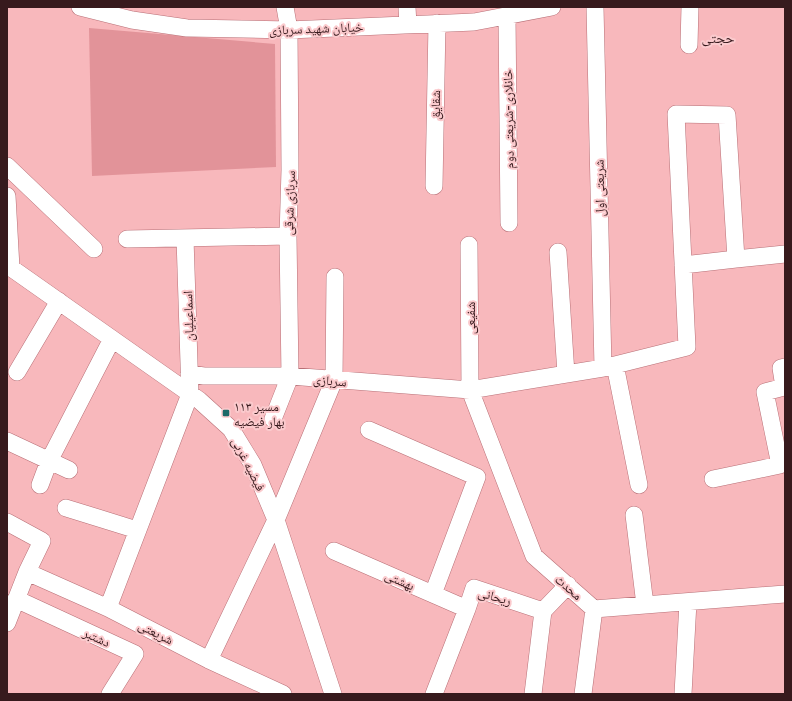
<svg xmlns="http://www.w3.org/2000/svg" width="792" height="701" viewBox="0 0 792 701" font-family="Cabin,'Noto Naskh Arabic',sans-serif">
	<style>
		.green { fill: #e29399 }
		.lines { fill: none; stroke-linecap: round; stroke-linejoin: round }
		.minor-casing { stroke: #b86f76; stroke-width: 18 }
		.minor { stroke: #fff; stroke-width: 17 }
		.poi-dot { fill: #1d6a69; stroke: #fbcacd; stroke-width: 1.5 }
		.labels { text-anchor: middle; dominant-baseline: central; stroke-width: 4; stroke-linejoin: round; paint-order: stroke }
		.street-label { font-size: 13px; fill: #371a1d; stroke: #fbcacd }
		.poi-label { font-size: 13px; fill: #371a1d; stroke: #fbcacd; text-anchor: start }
		.neighbourhood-label { font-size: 14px; fill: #371a1d; stroke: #fbcacd }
	</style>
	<rect width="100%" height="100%" fill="#f8b8bc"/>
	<path class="green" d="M89 28 275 44 276 167 92 176Z"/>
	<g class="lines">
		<defs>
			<path id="minor" d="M80 7 132 20 187 28 289 30 474 22 552 7
				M407 7 408 25
				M595 7 603 368
				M507 15 509 223
				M689 45 690 7
				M7 166 94 249
				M434 186 437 23
				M7 196 11 268
				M127 239 288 236
				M469 245 470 390 534 556 594 609 785 594
				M558 252 566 374
				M7 265 199 400 231 429 253 465 276 520 333 694
				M683 265 736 259
				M615 365 639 485
				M17 372 59 301
				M189 374 204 376H290L470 390 603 368 687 347 676 114 727 115 736 259 785 254
				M273 419 290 376 288 236 290 170 289 30 285 7
				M369 430 477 477 433 594
				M7 441 69 470
				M713 479 780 465 765 392 784 387 781 368 785 367
				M40 485 49 461 112 339
				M66 508 137 530
				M634 515 645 605
				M7 522 42 541 27 572 7 623
				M334 551 467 609
				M27 572 108 608 209 660 283 694
				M16 599 135 654 110 694
				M108 608 190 394 185 238
				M209 660 276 520 334 380 335 277
				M434 694 467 609 474 588 543 611 568 585
				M533 694 543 611
				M583 694 594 609
				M683 694 688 602"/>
		</defs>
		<use href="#minor" class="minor-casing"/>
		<use href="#minor" class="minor"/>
	</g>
	<rect class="poi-dot" x="222" y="409" width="8" height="8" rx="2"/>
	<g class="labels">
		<g class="street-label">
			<text transform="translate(316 28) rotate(-2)">خیابان شهید سربازی</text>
			<text transform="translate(435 105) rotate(-89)">شقایق</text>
			<text transform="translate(508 119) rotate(-91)">خانلاری-شریعتی دوم</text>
			<text transform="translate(599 188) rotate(-91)">شریعتی اول</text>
			<text transform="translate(289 203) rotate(-88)">سربازی شرقی</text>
			<text transform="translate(188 316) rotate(-92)">اسماعیلیان</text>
			<text transform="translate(470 318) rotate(-90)">شفیعی</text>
			<text transform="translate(330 380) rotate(5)">سربازی</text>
			<text transform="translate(249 464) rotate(63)">فیضیه غربی</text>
			<text transform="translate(400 580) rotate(24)">بهشتی</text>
			<text transform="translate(569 587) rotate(41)">محدث</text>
			<text transform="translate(495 596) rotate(16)">ریحانی</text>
			<text transform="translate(156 632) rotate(27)">شریعتی</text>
			<text transform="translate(97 637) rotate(25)">دشتبر</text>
		</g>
		<g class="poi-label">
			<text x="234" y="406">مسیر ۱۱۳<tspan x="234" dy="15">بهار فیضیه</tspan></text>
		</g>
		<g class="neighbourhood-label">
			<text x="718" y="38">حجتی</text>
		</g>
	</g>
	<rect width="792" height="701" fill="none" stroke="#371a1d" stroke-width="16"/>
</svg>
